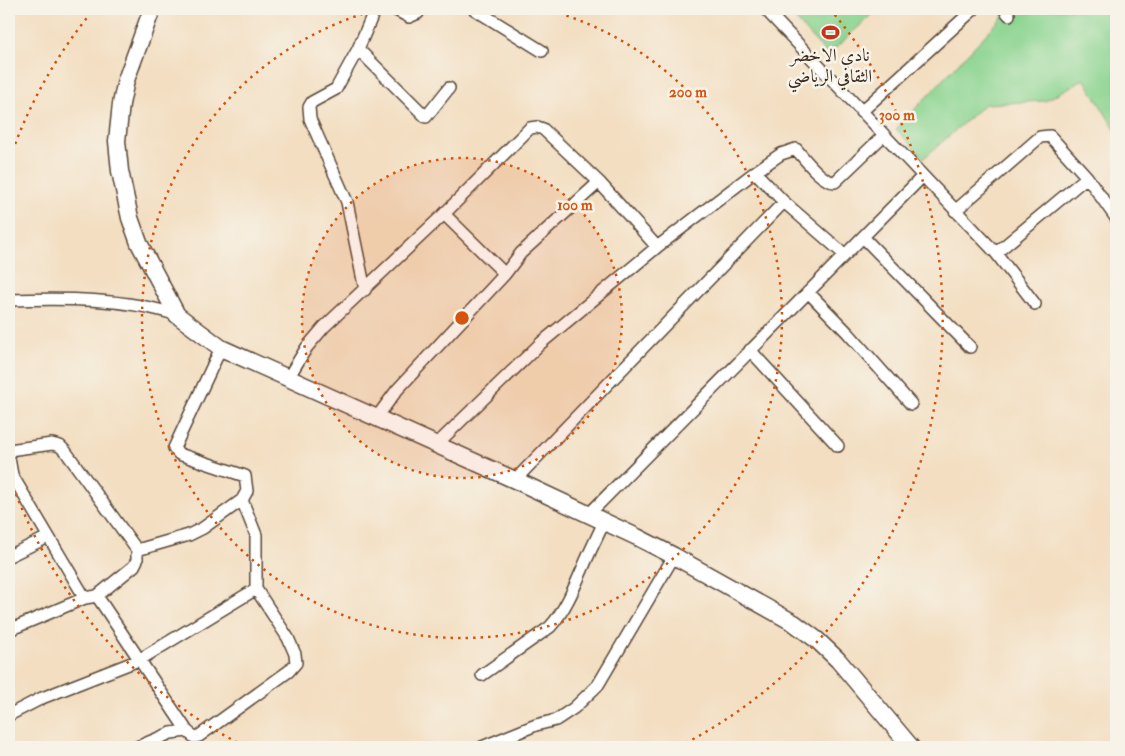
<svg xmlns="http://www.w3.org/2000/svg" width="1125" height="756" viewBox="0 0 1125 756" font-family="'IM FELL Double Pica',Amiri,serif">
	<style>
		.green { fill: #8ad490; stroke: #627f57 }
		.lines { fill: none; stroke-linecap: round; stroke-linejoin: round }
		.street-casing { stroke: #574536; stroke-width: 14 }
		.secondary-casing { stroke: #574536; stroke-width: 19 }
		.street { stroke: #fff; stroke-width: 11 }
		.secondary { stroke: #fff; stroke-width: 16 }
		.ring { fill: none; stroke: #d7540e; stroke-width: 2.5; stroke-dasharray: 2.5 5 }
		.labels { text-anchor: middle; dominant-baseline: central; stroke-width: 5; stroke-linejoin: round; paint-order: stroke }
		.poi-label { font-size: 18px; fill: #3b2a1e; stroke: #f7f3e8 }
		.centre { fill: #d7540e; stroke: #f7f3e8; stroke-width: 2.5 }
		.ring-label { font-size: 15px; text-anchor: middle; font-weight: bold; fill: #d7540e; stroke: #f7f3e8; stroke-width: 5; stroke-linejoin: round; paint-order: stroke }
	</style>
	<rect width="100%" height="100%" fill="#f7f3e8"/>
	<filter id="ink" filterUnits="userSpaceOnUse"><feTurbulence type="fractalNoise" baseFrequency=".02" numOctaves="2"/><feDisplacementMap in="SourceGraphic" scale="10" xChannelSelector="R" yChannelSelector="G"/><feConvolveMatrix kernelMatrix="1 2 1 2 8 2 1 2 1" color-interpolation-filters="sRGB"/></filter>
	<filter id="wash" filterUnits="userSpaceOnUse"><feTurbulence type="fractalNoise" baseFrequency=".0096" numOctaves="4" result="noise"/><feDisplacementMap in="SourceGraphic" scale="20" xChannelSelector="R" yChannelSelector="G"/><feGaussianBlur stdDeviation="1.12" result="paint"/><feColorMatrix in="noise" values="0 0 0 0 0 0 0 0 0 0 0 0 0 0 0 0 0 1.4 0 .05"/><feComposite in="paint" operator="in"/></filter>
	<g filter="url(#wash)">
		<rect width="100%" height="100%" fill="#f3dec1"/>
		<path class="green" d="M786 9H878L828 55Z
			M1010 9H1116V131L1084 79 1045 101 985 104 924 158 896 129Z"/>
	</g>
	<g filter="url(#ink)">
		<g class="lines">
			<defs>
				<path id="street" d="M394 9 409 17 418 13 420 9
					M474 9 542 51
					M765 9 996 253 1035 304
					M1004 9 1009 15
					M358 49 426 117 449 88
					M861 112 974 9
					M755 172 781 154 796 149C804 158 822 183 835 182L884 135
					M955 211 1040 137 1050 136 1087 177 1116 218
					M444 214 505 274
					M863 237 970 347
					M996 253 1087 177
					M365 290 347 202 310 119 309 107 312 102 336 89 358 49 375 9
					M808 292 848 333 911 404
					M9 300C63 298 125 298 177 315
					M750 350 838 446
					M288 378 307 347 324 327 444 214 530 128 537 127 543 129 599 182 657 247
					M377 417 397 390 505 274 521 253 599 182
					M436 445 541 343 657 247 755 172 784 202 845 255
					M9 450 52 444 60 446 66 452 137 550
					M9 458 12 475 85 598
					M515 480 784 202
					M589 514 923 176
					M9 556 48 537
					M97 596 187 731
					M9 630 85 598 97 596 134 566 137 560V550L189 535 203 528 242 500
					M482 675 550 627C568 607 578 578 589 554 594 543 599 533 604 522
					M9 715 42 698 139 660 256 589
					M137 747 171 733 187 731 194 737 199 736 289 671 296 663 295 654 288 638 256 589V535L242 500 247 491 245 476 179 454 174 448 221 348
					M482 747 536 725 556 720 574 708 598 685 674 556"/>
				<path id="secondary" d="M152 9 126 80 121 104 117 141 120 171 130 218 139 243 177 315 221 348 515 480 637 537 674 556 794 623 817 640 838 660 911 747"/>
			</defs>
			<use href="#street" class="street-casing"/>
			<use href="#secondary" class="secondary-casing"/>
			<use href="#street" class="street"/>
			<use href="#secondary" class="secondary"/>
		</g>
	</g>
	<circle cx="462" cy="318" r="160" fill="#d7540e" fill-opacity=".12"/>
	<g class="ring">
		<circle cx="462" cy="318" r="160"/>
		<path d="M545 9A320 320 0 1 1 379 9"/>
		<path d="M244 746A480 480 0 0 1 10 478M10 158A480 480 0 0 1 94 9M830 9A480 480 0 0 1 680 746"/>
	</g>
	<defs>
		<symbol id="stadium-bare" viewBox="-9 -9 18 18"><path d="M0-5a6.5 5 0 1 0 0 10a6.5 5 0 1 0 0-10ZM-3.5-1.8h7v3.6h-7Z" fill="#c8321e" stroke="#f7f3e8" stroke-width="2.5" paint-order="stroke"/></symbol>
	</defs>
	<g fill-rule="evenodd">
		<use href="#stadium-bare" x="818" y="20" width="25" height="25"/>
	</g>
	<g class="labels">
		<g class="poi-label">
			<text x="830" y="55">نادي الاخضر<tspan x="830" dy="21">الثقافي الرياضي</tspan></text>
		</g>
	</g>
	<circle cx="462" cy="318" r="8" class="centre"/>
	<g class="ring-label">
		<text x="688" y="97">200 m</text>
		<text x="897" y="120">300 m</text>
		<text x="575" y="210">100 m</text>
	</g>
	<rect width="1125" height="756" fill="none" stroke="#f7f3e8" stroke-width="30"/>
</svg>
